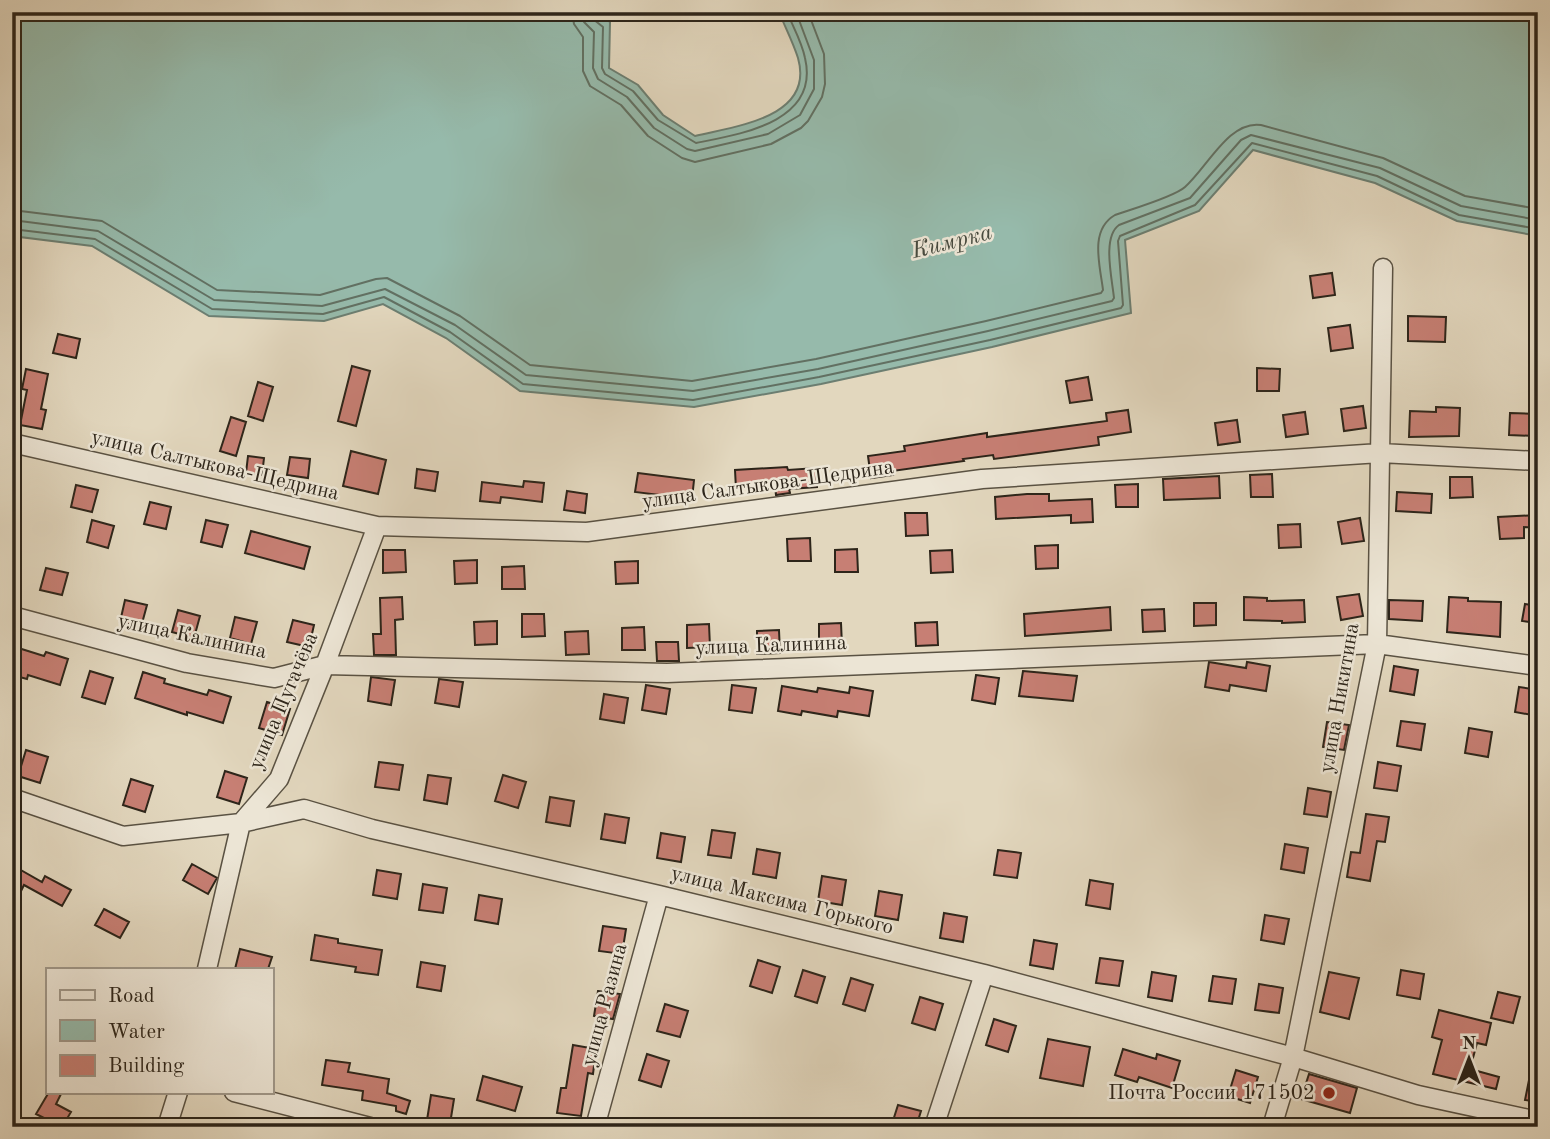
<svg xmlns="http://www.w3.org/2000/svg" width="1550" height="1139" viewBox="0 0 1550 1139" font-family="'Old Standard TT',serif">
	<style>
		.water { fill: #96baab; stroke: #6c7e71; stroke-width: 2 }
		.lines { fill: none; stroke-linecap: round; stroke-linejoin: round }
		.shore { stroke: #627062; stroke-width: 2 }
		.building { fill: #c77f74; stroke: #2d251a; stroke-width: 2 }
		.minor-casing { stroke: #5a5243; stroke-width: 21 }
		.minor { stroke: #ece5d5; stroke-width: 18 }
		.poi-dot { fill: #8f2418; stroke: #ece5d5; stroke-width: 2.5 }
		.labels { text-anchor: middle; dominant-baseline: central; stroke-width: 5; stroke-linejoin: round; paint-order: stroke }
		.street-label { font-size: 21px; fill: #2d251a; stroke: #ece5d5 }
		.poi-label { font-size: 21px; fill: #2d251a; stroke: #ece5d5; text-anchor: end }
		.water-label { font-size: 23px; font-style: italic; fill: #474a3e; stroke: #ece5d5 }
	</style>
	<rect width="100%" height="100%" fill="#e2d7be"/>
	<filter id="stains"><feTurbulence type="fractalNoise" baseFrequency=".00286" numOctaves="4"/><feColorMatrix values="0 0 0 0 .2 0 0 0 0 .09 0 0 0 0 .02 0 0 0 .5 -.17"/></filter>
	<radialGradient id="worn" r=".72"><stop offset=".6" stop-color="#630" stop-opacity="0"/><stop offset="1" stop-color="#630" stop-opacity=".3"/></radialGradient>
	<path class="water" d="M12 12H594L610 22 609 68 638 85 663 115 695 136C735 126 815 118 798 58 793 42 785 27 779 12H1538V236L1457 221 1375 183 1253 150 1199 211 1125 240 1131 313 992 347 821 384 694 407 520 391 446 338 383 304 324 321 209 316 92 246 12 236Z"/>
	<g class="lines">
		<path class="shore" d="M572 12 574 24 583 37V71L590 86 621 105 648 136 682 158 695 162 771 144 801 128 808 121 822 97 825 84 824 54 808 12
			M583 12 584 22 594 32 593 68 598 79 627 97 654 128 687 149 695 151 768 134 800 115 814 89V60L796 12
			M591 12 593 19 603 27 602 68 605 74 633 91 658 120 696 143C741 134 820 122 805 58 802 42 793 27 787 12
			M12 210 102 221 217 290 320 295 376 279 387 278 460 316 530 365 692 381 816 359 986 321 1101 293 1103 290C1100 265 1089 230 1115 215 1132 209 1174 197 1185 187 1207 168 1229 120 1261 125L1383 158 1465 196 1538 209
			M12 220 98 231 214 300 322 306 385 289 455 325 526 375 693 391 818 369 988 331 1112 301 1114 298C1112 278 1102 237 1119 225L1190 198 1241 140 1251 135 1380 168 1461 206 1538 220
			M12 229 95 239 212 309 323 314 384 297 450 332 523 384 693 400 819 377 990 340 1121 308 1123 305 1118 241 1120 236 1195 205 1252 143 1377 176 1459 215 1538 229"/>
	</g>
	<path class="building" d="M1332 273 1335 295 1313 298 1310 276Z
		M1408 316 1446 317 1445 342 1408 341Z
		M1350 325 1353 348 1331 351 1328 328Z
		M58 334 80 339 76 358 53 353Z
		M352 366 370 371 356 426 338 421Z
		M1257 368 1280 369 1279 391H1257Z
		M26 369 48 374 41 409 46 410 42 429 20 425 27 390 22 389Z
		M1088 377 1092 400 1070 403 1066 381Z
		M258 382 273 387 263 421 248 416Z
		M1363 406 1366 428 1344 431 1341 409Z
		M1436 407 1460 408 1459 436 1409 437 1410 411 1436 412Z
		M1128 410 1131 432 1098 437 1099 445 994 459 993 455 963 459 964 461 892 471 893 475 871 478 868 456 905 451 904 446 987 433V437L1107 421 1106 413Z
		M1305 412 1308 434 1286 437 1283 415Z
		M1510 413 1537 414 1536 436 1509 435Z
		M231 417 246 422 236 456 220 451Z
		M1237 420 1240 442 1218 445 1215 423Z
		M351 451 386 460 378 494 343 486Z
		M248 456 264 458 262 475 246 473Z
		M290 457 310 459 308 478 287 475Z
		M787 467 788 470 816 468 817 487 789 489 790 493 776 495 775 487 736 489 735 470Z
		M417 469 438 472 435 491 415 488Z
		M638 473 694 480 692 499 635 492Z
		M1272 474 1273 497H1251L1250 475Z
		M1219 476 1220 498 1164 500 1163 479Z
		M1450 477H1472L1473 497 1450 498Z
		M524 481 544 483 542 502 501 497 500 503 480 501 482 482 523 487Z
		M1138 484V507H1116L1115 485Z
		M76 485 98 490 92 512 71 507Z
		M567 491 587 494 585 513 564 510Z
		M1397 492 1432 494 1431 513 1396 511Z
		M1027 494H1049V501L1092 499 1093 522 1071 523V515L996 519 995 497Z
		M150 502 171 507 166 529 144 524Z
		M905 513H927L928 535 906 536Z
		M1538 515V528L1524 527V538L1500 539 1498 517Z
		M1360 518 1364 541 1342 544 1338 522Z
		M92 520 114 526 108 548 87 542Z
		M206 520 228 525 222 547 201 542Z
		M1300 524 1301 547 1279 548 1278 525Z
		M251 531 310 547 304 569 245 553Z
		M810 538 811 561H788L787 539Z
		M1058 545V568L1036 569 1035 546Z
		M857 549 858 572H835V550Z
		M383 550H405L406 572 383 573Z
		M952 550 953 572 931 573 930 551Z
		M477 560V583L455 584 454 561Z
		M638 561V583L616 584 615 562Z
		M524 566 525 589H502V567Z
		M46 568 68 573 62 595 40 590Z
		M1359 594 1363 616 1341 620 1337 597Z
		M402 597 403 619 395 620 396 655H374L373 634H381L380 598Z
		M1244 597 1267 598V601L1304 600 1305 622 1282 623V621L1244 620Z
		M1449 597 1468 598V601L1501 602 1500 637 1447 632Z
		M125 600 147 605 141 627 120 622Z
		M1389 600 1423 601 1422 621 1389 619Z
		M1194 603H1216V625L1194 626Z
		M1525 604 1538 606V623L1522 621Z
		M1110 607 1111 630 1025 636 1024 614Z
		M1164 609 1165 631 1143 632 1142 610Z
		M178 610 200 616 194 638 172 632Z
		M522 614H544L545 636 522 637Z
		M235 617 257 622 251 644 230 638Z
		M293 620 314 625 309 647 287 642Z
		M497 621V644L475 645 474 622Z
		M937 622 938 645 916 646 915 623Z
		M841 623 842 646H819V624Z
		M709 624 710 647 687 648V625Z
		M644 627 645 650H622V628Z
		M779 630 780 653 757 654V631Z
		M588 631 589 654 566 655 565 632Z
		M656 642H678L679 661H657Z
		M12 646 44 656 46 652 68 659 60 685 28 675 27 679 12 675Z
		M1209 662 1246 668 1247 662 1270 666 1266 691 1230 685 1229 691 1205 687Z
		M1394 666 1418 670 1414 695 1390 691Z
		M90 671 113 678 105 704 82 697Z
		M1023 671 1077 676 1073 701 1019 696Z
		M143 672 165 679 164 683 207 695 209 690 231 697 223 723 187 712V715L135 698Z
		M976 675 999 678 995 704 972 700Z
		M371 677 395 680 391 705 368 701Z
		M439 679 463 682 459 707 435 703Z
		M646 685 670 689 666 714 642 710Z
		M732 685 756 688 752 713 729 710Z
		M782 686 817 692 818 688 849 693 850 687 873 691 869 716 838 711 837 717 802 711 801 715 778 711Z
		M1519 687 1538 690V716L1515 712Z
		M604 694 628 698 624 723 600 719Z
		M267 702 290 709 282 735 259 728Z
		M1401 721 1425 724 1421 750 1397 746Z
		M1327 722 1349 725 1344 750 1323 747Z
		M1469 728 1492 732 1488 757 1465 753Z
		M26 750 48 757 40 783 18 776Z
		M379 762 403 765 399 790 375 787Z
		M1378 762 1401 766 1397 791 1374 788Z
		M225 771 247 778 239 804 217 797Z
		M428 775 451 778 447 804 424 800Z
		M503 775 526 782 518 808 495 801Z
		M131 779 153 786 145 812 123 805Z
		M1308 788 1331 792 1327 817 1304 814Z
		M550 797 574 801 570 826 546 822Z
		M605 814 629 818 625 843 601 839Z
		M1366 814 1389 817 1385 842 1377 841 1370 881 1347 877 1351 852 1360 853Z
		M712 830 735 833 731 858 708 855Z
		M661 833 685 837 681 862 657 858Z
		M1285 844 1308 848 1304 873 1281 869Z
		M757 849 780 853 776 878 753 874Z
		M998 850 1021 853 1017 878 994 875Z
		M192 864 217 878 208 894 183 880Z
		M12 865 42 882 45 876 71 890 62 906 24 885 21 891 12 886Z
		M377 870 401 874 397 899 373 895Z
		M822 876 846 880 842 905 818 901Z
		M1090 880 1113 884 1110 909 1086 905Z
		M423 884 447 888 443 913 419 910Z
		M879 891 902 895 898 920 875 916Z
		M479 895 502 899 498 924 475 920Z
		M104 909 129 922 120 938 95 925Z
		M944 913 967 917 963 942 940 938Z
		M1265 915 1289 919 1284 944 1261 940Z
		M603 926 626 929 622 954 599 951Z
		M315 935 338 939V943L382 950 378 975 355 972 356 967 311 960Z
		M1034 940 1057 944 1053 969 1030 965Z
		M240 949 272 957 268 969H235Z
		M1100 958 1123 961 1119 986 1096 983Z
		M758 960 780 967 772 993 750 986Z
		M421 962 445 966 441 991 417 987Z
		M803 970 825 977 817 1003 795 996Z
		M1401 970 1424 974 1420 999 1397 995Z
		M1152 972 1176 976 1172 1001 1148 997Z
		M1329 972 1359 978 1349 1019 1320 1012Z
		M1213 976 1236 979 1232 1004 1209 1001Z
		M851 978 873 985 865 1011 843 1004Z
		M1259 984 1283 988 1279 1013 1255 1010Z
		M598 991 620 994 613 1019 594 1016Z
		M1498 992 1520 997 1513 1023 1491 1018Z
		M920 997 943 1004 935 1030 912 1023Z
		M665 1004 688 1011 680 1037 657 1031Z
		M1439 1010 1491 1023 1486 1045 1477 1043 1470 1069 1499 1077 1496 1089 1433 1074 1442 1040 1432 1037Z
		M994 1019 1016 1026 1008 1052 986 1045Z
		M1048 1039 1090 1047 1083 1086 1040 1078Z
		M573 1045 596 1049 593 1074 588 1073 581 1116 557 1113 561 1088H566Z
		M1123 1049 1156 1059 1157 1054 1180 1061 1172 1088 1139 1077 1137 1082 1115 1075Z
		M647 1054 669 1061 661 1087 639 1080Z
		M326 1060 350 1063 348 1072 389 1079 387 1093 410 1101 406 1114 396 1111V1106L362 1100 363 1091 322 1085Z
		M1532 1065H1538V1102L1525 1100Z
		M1236 1070 1258 1077 1250 1103 1228 1096Z
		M1309 1074 1357 1088 1350 1113 1301 1099Z
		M483 1076 522 1087 515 1111 477 1100Z
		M49 1092H62L56 1104 71 1112 62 1127 36 1114Z
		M431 1095 454 1099 450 1124 427 1120Z
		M898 1105 921 1111 916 1127H891Z"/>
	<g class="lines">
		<defs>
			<path id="minor" d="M12 443 377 526 587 532 982 479 1380 453 1538 461
				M12 616 187 663 274 678 325 665 667 673 1377 644 1538 666
				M12 798 123 836 241 823 304 809 372 829 659 895 984 974 1293 1057 1418 1095 1538 1121
				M207 969 241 823 279 779 325 665 377 526
				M234 1092 370 1127
				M167 1127 178 1092
				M595 1127 659 895
				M934 1127 984 974
				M1272 1127 1293 1057 1377 644 1383 268"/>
		</defs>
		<use href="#minor" class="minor-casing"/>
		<use href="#minor" class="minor"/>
	</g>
	<circle class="poi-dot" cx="1329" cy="1093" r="7"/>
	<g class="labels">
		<g class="street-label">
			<text transform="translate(215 466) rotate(13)">улица Салтыкова-Щедрина</text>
			<text transform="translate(768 485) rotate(-8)">улица Салтыкова-Щедрина</text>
			<text transform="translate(192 637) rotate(12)">улица Калинина</text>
			<text transform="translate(771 646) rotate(-2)">улица Калинина</text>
			<text transform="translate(1340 698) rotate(-80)">улица Никитина</text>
			<text transform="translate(284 701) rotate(-67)">улица Пугачёва</text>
			<text transform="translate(782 901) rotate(14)">улица Максима Горького</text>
			<text transform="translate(605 1005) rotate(-75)">улица Разина</text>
		</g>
		<g class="poi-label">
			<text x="1315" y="1093">Почта России 171502</text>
		</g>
		<g class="water-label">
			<text transform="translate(952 242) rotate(-14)">Кимрка</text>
		</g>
	</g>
	<rect width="1550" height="1139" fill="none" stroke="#e2d7be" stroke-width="42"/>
	<rect x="14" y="14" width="1522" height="1111" fill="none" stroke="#2d251a" stroke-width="3.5"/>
	<rect x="21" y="21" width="1508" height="1097" fill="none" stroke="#2d251a" stroke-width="2"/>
	<rect x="46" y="968" width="228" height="126" fill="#ece5d5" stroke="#a0988a" stroke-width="2"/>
	<rect x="60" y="990" width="35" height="10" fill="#ece5d5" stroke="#a0988a" stroke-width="2"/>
	<text x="108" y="1002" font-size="21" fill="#2d251a">Road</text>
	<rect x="60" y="1020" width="35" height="21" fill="#96baab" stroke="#a0988a" stroke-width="2"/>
	<text x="108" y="1038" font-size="21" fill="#2d251a">Water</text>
	<rect x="60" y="1055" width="35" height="21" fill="#c77f74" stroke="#a0988a" stroke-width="2"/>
	<text x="108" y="1072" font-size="21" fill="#2d251a">Building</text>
	<g transform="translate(1469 1059)" stroke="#ece5d5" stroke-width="5" paint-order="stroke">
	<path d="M0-5L12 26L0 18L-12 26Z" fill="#2d251a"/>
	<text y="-10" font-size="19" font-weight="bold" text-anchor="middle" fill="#2d251a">N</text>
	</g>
	<rect width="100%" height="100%" filter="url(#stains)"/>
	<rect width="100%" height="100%" fill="url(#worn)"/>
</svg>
